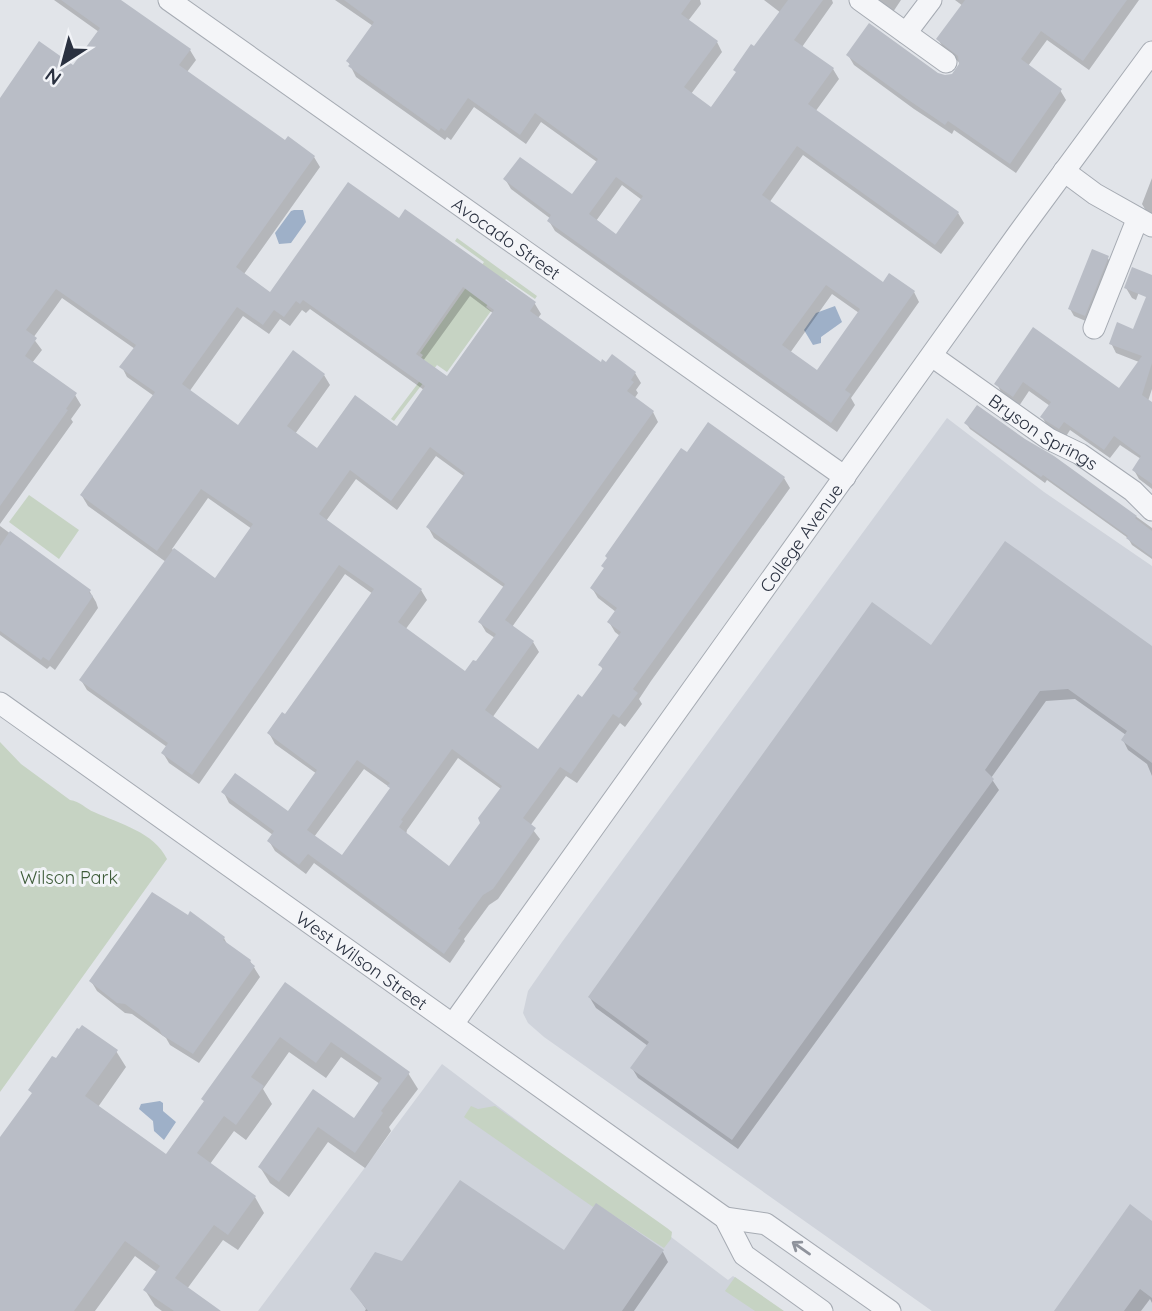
<svg xmlns="http://www.w3.org/2000/svg" width="1152" height="1311" viewBox="0 0 1152 1311" font-family="Quicksand,sans-serif">
	<style>
		.built { fill: #cfd3db }
		.green { fill: #c6d3c3 }
		.water { fill: #9eb0c8 }
		.shadow { fill: #0003; fill-rule: evenodd }
		.building { fill: #b9bdc6; fill-rule: evenodd }
		.lines { fill: none; stroke-linecap: round; stroke-linejoin: round }
		.minor-casing { stroke: #a6abb3; stroke-width: 23 }
		.minor { stroke: #f4f5f8; stroke-width: 21 }
		.oneway { stroke: #8f939c }
		.labels { text-anchor: middle; dominant-baseline: central; stroke-width: 6; stroke-linejoin: round; paint-order: stroke }
		.street-label { font-size: 18px; fill: #2a3140; stroke: #f1f3f7 }
		.park-label { font-size: 18px; fill: #3d5b38; stroke: #f1f3f7 }
	</style>
	<rect width="100%" height="100%" fill="#e1e4e9"/>
	<path class="built" d="M947 418 1044 492 1152 566V1311H932L544 1037 528 1023 523 1013 528 991 562 942Z
		M442 1064 728 1280 733 1276 783 1311H258Z"/>
	<path class="green" d="M457 238 537 296 535 299 506 279 486 307 491 311 447 372 437 365 394 421 391 419 431 366 421 358 423 355 420 353 484 262 455 241Z
		M29 495 79 530 59 559 9 522Z
		M0 742 21 764 70 800C80 801 86 809 94 812 120 824 154 832 167 859L0 1092Z
		M471 1106 478 1109 495 1106 667 1228 672 1232 671 1239 664 1248 596 1204 593 1207 464 1117Z
		M735 1277 784 1311H755L725 1291Z"/>
	<path class="water" d="M294 210H303L306 222 291 243 279 244 275 233 291 211Z
		M835 306 842 322 821 337V343L813 345 804 330 816 313Z
		M160 1101 163 1103V1111L176 1122 164 1140 154 1131 153 1121 139 1109 141 1104Z"/>
	<path class="shadow" d="M54 0H118L190 50 196 60 187 72 285 142 314 157 320 167 244 274 271 294 399 220 535 304 541 314 538 318 601 364 635 373 641 383 636 390 638 393 634 399 653 412 658 422 512 627 533 642 539 652 492 718 538 752 583 700 604 671 600 665 620 636 615 632 609 622 616 612 598 598 592 588 688 455 784 478 790 488 651 681 639 699 642 704 625 727 620 723 577 783 566 776 530 826 540 839 498 899 489 905 464 939 465 941 450 963 314 863 306 874 275 851 269 841 273 835 229 803 224 793 288 814 317 774 275 744 269 733 285 716 373 594 345 574 199 784 169 763 163 753 167 747 87 690 81 680 166 562 88 506 82 496 154 396 127 377 122 367 135 349 62 298 33 338 42 350 32 363 75 395 81 405 71 419 73 422 0 524V99L74 67 99 32ZM470 296 494 314 448 379 423 361ZM310 309 424 390 397 428 317 450 295 434 330 385 324 375 239 428 189 392 243 316 269 334 280 319 290 326 302 310 306 313ZM436 456 465 477 428 527 434 538 505 588 480 622 486 632 495 638 477 664 465 673 405 630 427 600 421 590 326 521 356 479 397 510ZM208 498 252 529 215 580 172 549ZM458 758 501 789 482 823 449 868 406 835 407 830ZM364 769 392 789 342 858 314 837Z
		M335 0H700L701 4 688 21 717 42 722 52 691 94 712 109 781 13 764 0H832L833 3 802 47 833 69 839 79 815 112 958 213 964 223 941 254 803 155 769 203 883 285 914 292 919 302 851 398 855 405 837 432 555 231 549 221 551 219 511 189 505 179 573 196 597 162 541 122 526 144 474 107 451 140 447 137 445 140 356 77 348 61 373 26ZM622 185 642 200 617 236 596 221ZM832 294 859 313 818 372 790 353Z
		M876 0H901L893 12Z
		M955 0H1139L1089 70 1047 40 1028 66 1060 90 1066 100 1016 173 954 130 952 134 914 109 854 65 848 55 945 77 953 75 961 64 944 49 938 39 963 6Z
		M1152 178V217L1149 216 1142 204Z
		M1107 257 1111 263 1088 322 1074 316 1070 309Z
		M1143 281 1136 300 1132 298 1126 288Z
		M1034 330 1119 390 1139 362 1116 353 1111 343 1152 330V389L1148 401 1152 404V489L1139 479 1134 470 1141 459 1120 445 1110 458 1070 430 1065 438 1048 427 1042 417 1050 406 1029 391 1019 406 1002 394 997 384Z
		M966 423 1087 481 1152 528V559L1132 545 1128 538 1047 480 1045 483 970 429Z
		M0 526 90 592 96 602 98 608 55 670 50 666 47 669 0 635Z
		M931 648 1152 649V776L1147 764 1128 750 1123 740 1126 735 1075 699 1046 701 991 778 999 790 738 1149 638 1078 632 1068 648 1046 596 1008 590 998Z
		M224 938 228 946 250 961 260 977 199 1063 170 1045 166 1038 132 1014 125 1013 97 991 91 981Z
		M286 984 408 1073 418 1089 389 1127 391 1131 365 1168 328 1142 289 1197 270 1183 260 1167 314 1091 354 1121 380 1084 341 1057 326 1078 289 1052 263 1089 272 1104 246 1140 234 1131 210 1164 255 1197 264 1213 238 1250 223 1240 187 1289 218 1311H162L155 1306 145 1290 158 1273 135 1256 95 1311H0V1142L33 1094 30 1090 56 1061 116 1051 126 1067 98 1107 166 1157 205 1103 203 1099Z
		M1152 1223V1303L1150 1299 1141 1311H1056Z
		M663 1252 668 1262 634 1311H365L366 1309 352 1289 402 1263 564 1253Z"/>
	<path class="building" d="M61 0H121L191 49 179 65 285 140 288 136 315 156 236 267 270 292 348 182 399 218 405 209 536 302 530 311 601 362 602 359 606 362 612 354 636 372 631 380 634 382 627 391 654 411 505 620 534 641 485 710 538 749 578 694 582 697 603 668 598 665 621 632 607 622 617 608 590 588 604 568 601 566 607 558 605 556 681 448 687 452 708 422 785 477 646 671 633 689 638 693 619 718 613 714 571 774 560 767 523 818 536 828 493 889 483 895 458 929 461 930 444 954 308 854 299 865 267 841 274 831 221 792 235 773 288 811 317 770 267 733 282 712 285 714 374 589 339 565 192 775 161 753 168 743 79 680 174 548 215 578 253 524 201 489 157 551 80 495 155 392 119 367 136 345 56 289 26 330 37 338 25 356 77 393 66 409 68 410 0 506V98L39 41 73 65 100 28ZM463 287 494 310 447 376 416 354ZM303 300 425 386 397 426 355 395 317 448 287 426 325 374 293 350 238 425 182 384 237 307 263 325 274 310 284 317 296 301 300 304ZM430 447 465 473 426 527 505 584 478 622 496 634 476 661 473 660 465 671 398 622 422 589 319 514 350 470 391 501ZM452 749 502 786 478 818 480 823 449 866 399 827 403 821 401 820ZM357 760 390 783 387 786 390 788 342 855 307 830Z
		M344 0H691L681 14 718 41 684 87 711 107 736 72 733 70 751 44 754 46 788 0H823L794 40 834 68 808 104 959 212 935 245 797 146 762 195 883 282 889 273 915 291 845 390 851 394 831 423 547 221 551 215 503 179 520 157 572 194 598 159 535 113 520 135 468 98 445 131 441 128 439 131 348 66 350 64 346 61 374 22ZM616 177 643 196 616 234 589 214ZM826 285 860 309 817 370 782 345Z
		M965 0H1127L1083 61 1041 31 1021 59 1062 89 1010 164 948 121 945 125 907 99 846 55 869 23 938 73 945 75 952 74 959 64 958 56 936 39Z
		M1092 249 1109 256 1085 316 1068 309Z
		M1132 267 1152 275V363L1142 395 1152 402V484L1132 470 1141 456 1114 436 1104 450 1064 422 1059 429 1040 417 1051 402 1023 382 1013 397 994 384 1033 327 1119 388 1142 356 1109 344 1117 322 1133 329 1146 297 1124 288Z
		M977 405 1025 439 1054 456 1137 516 1135 518 1152 531V557L1126 538 1128 536 1075 498 1043 475 1041 477 964 423Z
		M10 531 91 590 89 593 93 596 49 661 43 657 41 660 0 631V546Z
		M1005 541 1152 646V763L1121 740 1127 731 1068 689 1040 691 985 770 994 779 732 1140 630 1068 649 1042 588 997 872 602 931 645Z
		M152 892 188 915 190 911 225 937 223 940 251 960 250 962 255 966 193 1054 162 1035 159 1029 125 1004 117 1003 89 981Z
		M285 982 410 1072 381 1111 383 1113 355 1153 318 1127 279 1182 258 1167 313 1089 354 1118 382 1078 331 1042 316 1063 280 1037 251 1077 264 1086 236 1125 224 1116 197 1153 256 1196 228 1235 214 1225 175 1278 221 1311H174L143 1290 160 1266 125 1241 74 1311H0V1137L32 1093 28 1090 52 1056 56 1058 77 1028 79 1029 82 1025 118 1050 85 1096 166 1154 204 1101 201 1099Z
		M460 1180 564 1250 596 1203 664 1250 622 1311H368L350 1289 375 1252 402 1261Z
		M1130 1204 1152 1221V1298L1140 1289 1124 1311H1054Z"/>
	<g class="lines">
		<defs>
			<g id="minor">
				<path id="s1" d="M169 0 845 477"/>
				<path d="M860 0 946 62"/>
				<path d="M906 33 931 0"/>
				<path d="M1064 171 1095 194 1152 226"/>
				<path d="M1094 328 1137 220"/>
				<path id="s2" d="M932 356 1049 439 1080 454 1133 491 1152 510"/>
				<path id="s3" d="M0 703 725 1218 744 1255 822 1311"/>
				<path id="s4" d="M453 1024 1018 234 1152 52"/>
				<path d="M725 1218 766 1224 890 1311"/>
			</g>
		</defs>
		<use href="#minor" class="minor-casing"/>
		<use href="#minor" class="minor"/>
	</g>
	<defs><path id="oneway-shaft" d="M-6 0H5M1.5-3L5.5 0L1.5 3" fill="none" stroke-width="1.6" stroke-linecap="round" stroke-linejoin="round" transform="scale(1.75)"/></defs>
	<use class="oneway" href="#oneway-shaft" transform="translate(801 1248) rotate(-145)"/>
	<g class="labels">
		<g class="street-label">
			<text stroke="none"><textPath href="#s1" startOffset="413">Avocado Street</textPath></text>
			<text stroke="none"><textPath href="#s2" startOffset="135">Bryson Springs</textPath></text>
			<text stroke="none"><textPath href="#s4" startOffset="598">College Avenue</textPath></text>
			<text stroke="none"><textPath href="#s3" startOffset="444">West Wilson Street</textPath></text>
		</g>
		<g class="park-label">
			<text x="69" y="877">Wilson Park</text>
		</g>
	</g>
	<g transform="translate(63 63) rotate(216)" stroke="#f1f3f7" stroke-width="5" paint-order="stroke">
	<path d="M0-5L12 26L0 18L-12 26Z" fill="#2a3140"/>
	<text y="-10" font-size="19" font-weight="bold" text-anchor="middle" fill="#2a3140">N</text>
	</g>
</svg>
